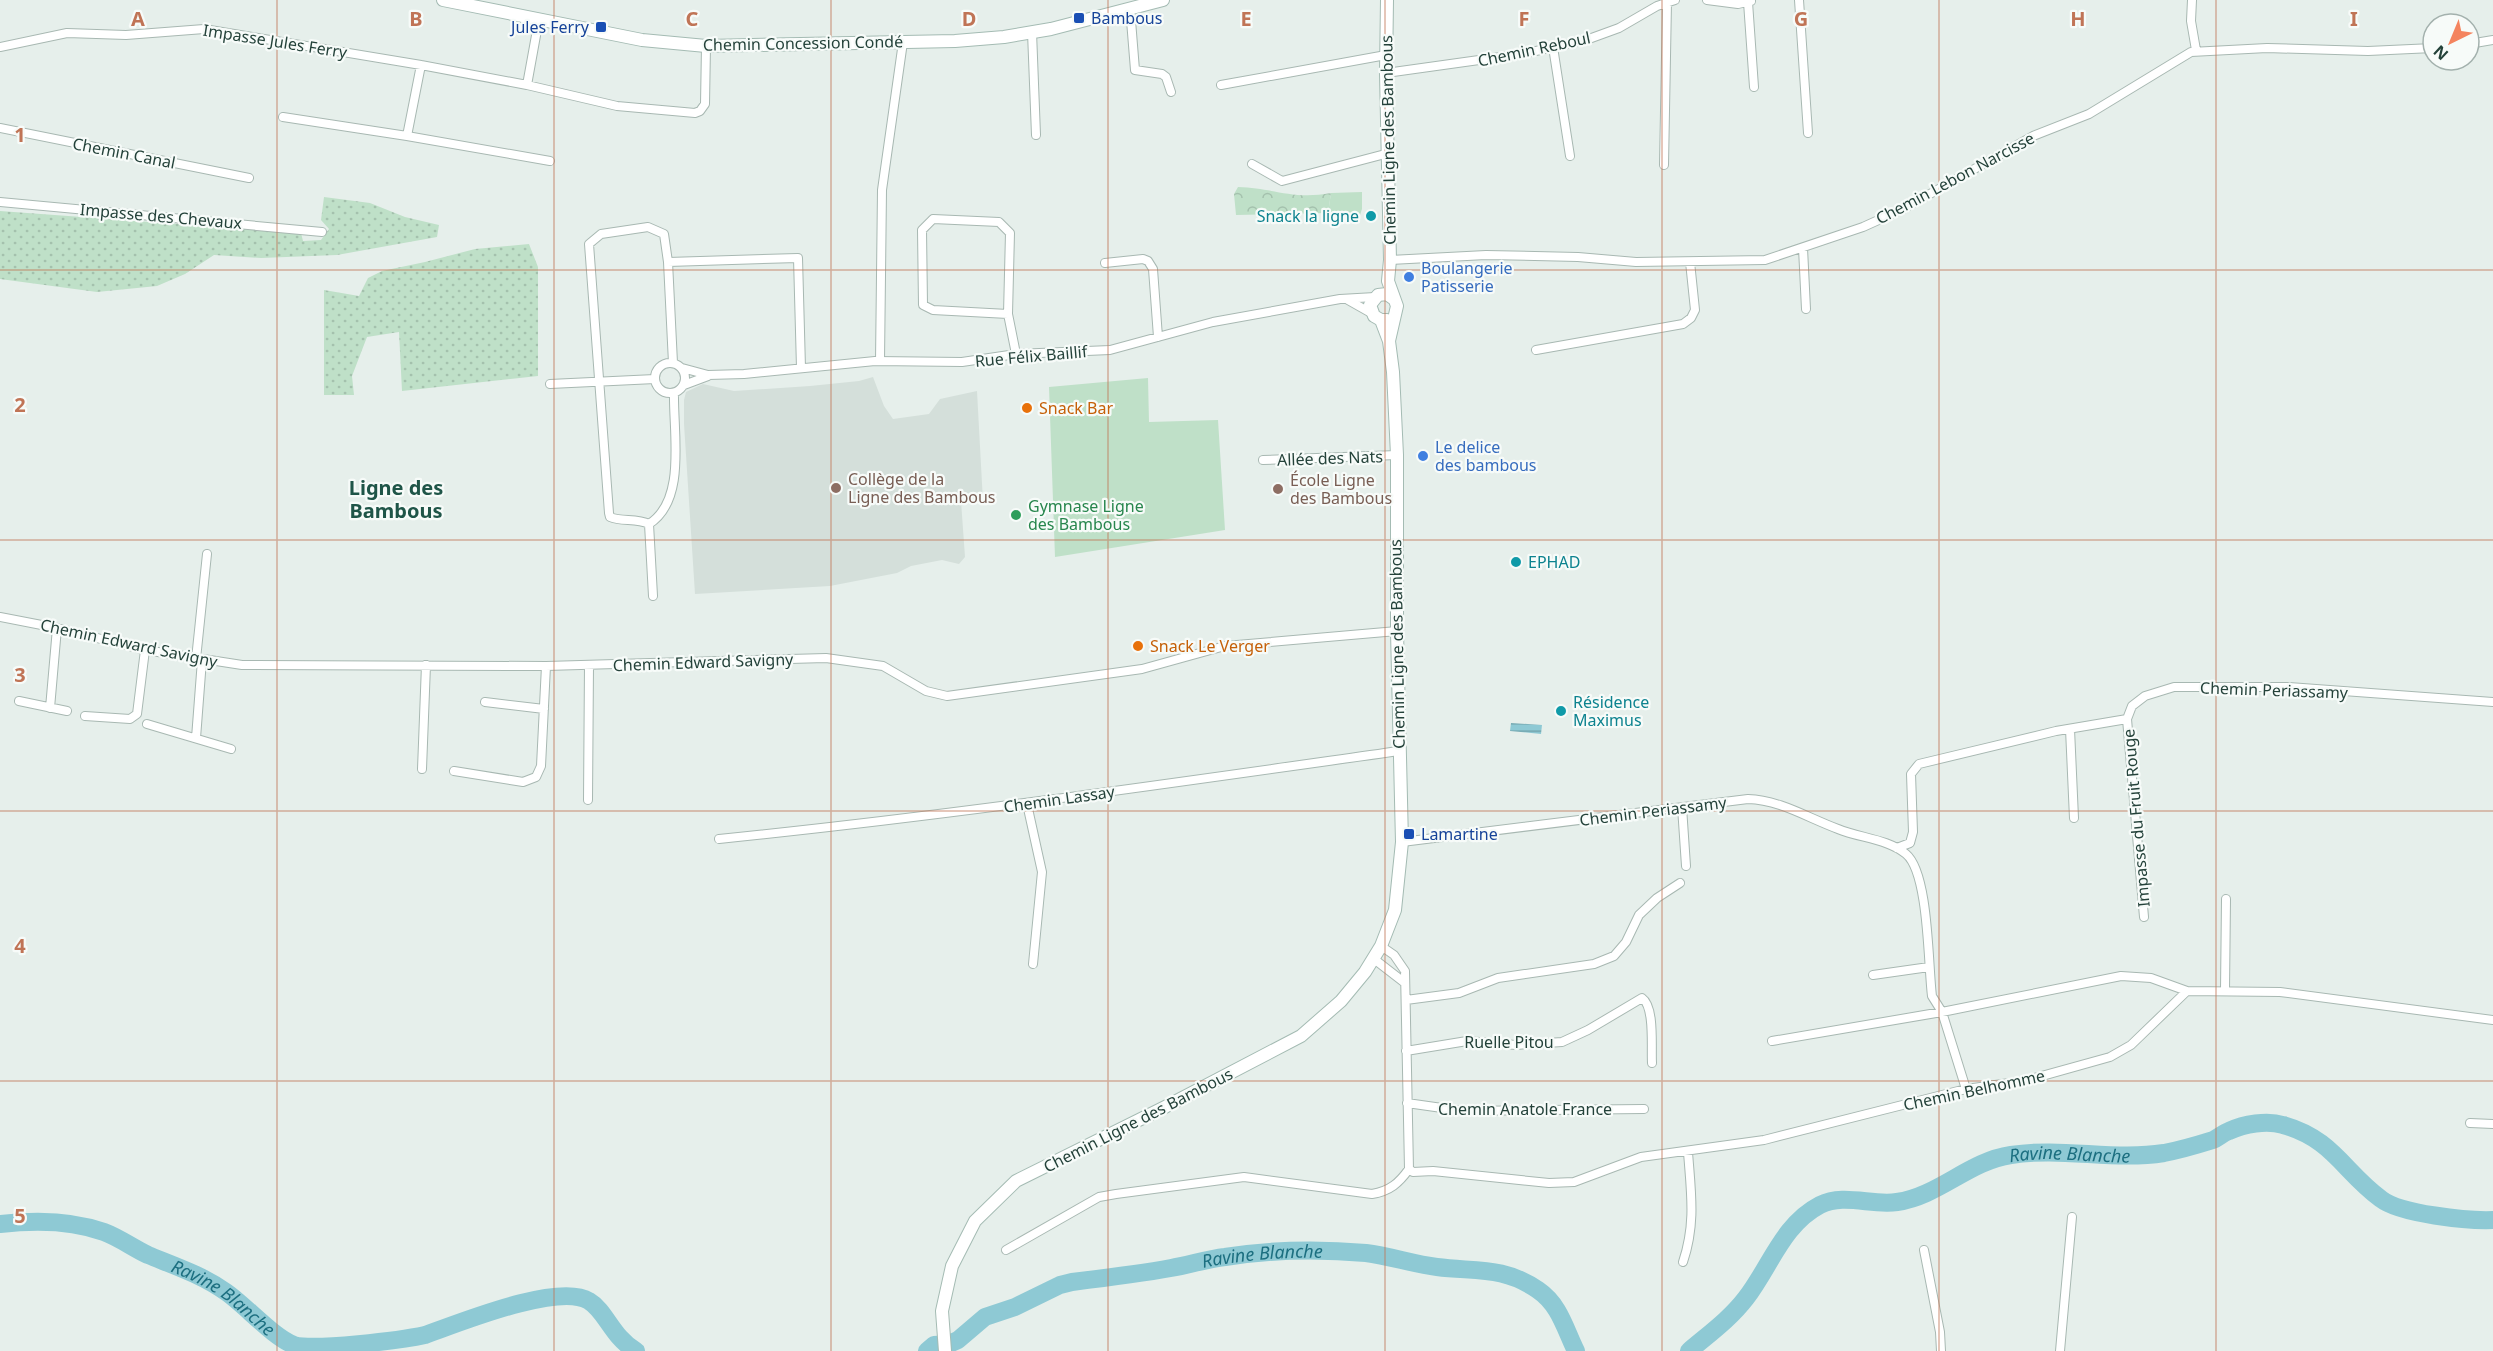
<svg xmlns="http://www.w3.org/2000/svg" width="2493" height="1351" viewBox="0 0 2493 1351" font-family="'Noto Sans',sans-serif">
	<style>
		.built { fill: #d4dfda }
		.grass { fill: url(#grass-dots) }
		.forest { fill: url(#forest-crowns) }
		.garden { fill: #bfe0c8 }
		.water { fill: url(#water-rules) }
		.lines { fill: none; stroke-linecap: round; stroke-linejoin: round }
		.river { stroke: #8ec9d4; stroke-width: 18 }
		.street-casing { stroke: #a8b8b2; stroke-width: 10 }
		.secondary-casing { stroke: #a4bbb3; stroke-width: 14 }
		.street { stroke: #fff; stroke-width: 8 }
		.secondary { stroke: #fff; stroke-width: 12 }
		.grid { fill: none; stroke: #c07456; stroke-width: 1.5; stroke-opacity: 0.55 }
		.transit-dot { fill: #1a4fb4; stroke: #f7fbf9; stroke-width: 2 }
		.culture-dot { fill: #0f9aa8; stroke: #f7fbf9; stroke-width: 2 }
		.shop-dot { fill: #3f7fe0; stroke: #f7fbf9; stroke-width: 2 }
		.food-dot { fill: #e8710a; stroke: #f7fbf9; stroke-width: 2 }
		.education-dot { fill: #8d6e63; stroke: #f7fbf9; stroke-width: 2 }
		.leisure-dot { fill: #2e9e5b; stroke: #f7fbf9; stroke-width: 2 }
		.labels { text-anchor: middle; dominant-baseline: central; stroke-width: 4.5; stroke-linejoin: round; paint-order: stroke }
		.transit-label { font-size: 16px; fill: #164399; stroke: #f7fbf9; text-anchor: start }
		.street-label { font-size: 16px; fill: #24423a; stroke: #f7fbf9 }
		.culture-label { font-size: 16px; fill: #0d838f; stroke: #f7fbf9; text-anchor: start }
		.shop-label { font-size: 16px; fill: #366cbe; stroke: #f7fbf9; text-anchor: start }
		.food-label { font-size: 16px; fill: #c56008; stroke: #f7fbf9; text-anchor: start }
		.education-label { font-size: 16px; fill: #785e54; stroke: #f7fbf9; text-anchor: start }
		.leisure-label { font-size: 16px; fill: #27864d; stroke: #f7fbf9; text-anchor: start }
		.water-label { font-size: 18px; font-style: italic; fill: #1c6f80; stroke: #f7fbf9 }
		.quarter-label { font-size: 20px; font-weight: bold; fill: #1f5548; stroke: #f7fbf9 }
		.grid-label { font-size: 20px; text-anchor: middle; font-weight: bold; fill: #c07456; stroke: #f7fbf9; stroke-width: 4.5; stroke-linejoin: round; paint-order: stroke }
	</style>
	<defs>
		<pattern id="grass-dots" width="8" height="8" patternUnits="userSpaceOnUse" patternTransform="scale(1.5)"><rect width="8" height="8" fill="#bfe0c8"/><path d="M2 2h.1M6 6h.1" fill="none" stroke="#a4c1ad" stroke-width="1.8" stroke-linecap="round"/></pattern>
		<pattern id="forest-crowns" width="20" height="18" patternUnits="userSpaceOnUse" patternTransform="scale(1.5)"><rect width="20" height="18" fill="#bfe0c8"/><path d="M2 6a3 3 0 1 1 6 0M12 15a3 3 0 1 1 6 0" fill="none" stroke="#a4c1ad"/></pattern>
		<pattern id="water-rules" width="6" height="5" patternUnits="userSpaceOnUse" patternTransform="scale(1.5)"><rect width="6" height="5" fill="#8ec9d4"/><path d="M0 2.5h6" fill="none" stroke="#74a5ad"/></pattern>
	</defs>
	<rect width="100%" height="100%" fill="#e6efeb"/>
	<path class="built" d="M873 377 884 406 893 419 929 414 940 399 977 391 983 502 961 501 965 557 959 564 942 560 911 566 897 573 830 586 695 594 684 424V400L686 392 703 384 734 391 810 386 859 381Z"/>
	<path class="grass" d="M324 197 370 203 405 217 439 225 437 237 337 255 261 258 214 255 185 274 157 286 97 292 0 279V211L301 233 303 241 321 240 329 229 321 220Z
		M529 244 538 267V376L402 391 399 332 367 337 352 376 354 395H324V290L359 296 368 278 382 271 425 262 475 249Z"/>
	<path class="forest" d="M1238 187C1274 188 1292 200 1331 193L1328 213 1236 215 1234 194Z"/>
	<path class="garden" d="M1362 192V209L1360 215 1328 213 1331 193Z
		M1148 378 1149 422 1218 420 1225 530 1055 557 1049 387Z"/>
	<path class="water" d="M1511 723 1542 725 1541 734 1510 731Z"/>
	<g class="lines">
		<g class="river">
			<path id="s1" d="M0 1224C34 1220 71 1220 104 1232 120 1238 133 1248 148 1255 175 1266 202 1275 226 1292 245 1305 274 1338 294 1345 314 1351 402 1340 425 1335 459 1323 559 1282 589 1301 606 1311 612 1337 636 1351"/>
			<path id="s2" d="M927 1351 934 1345 949 1344 958 1340 985 1317 1015 1307 1060 1285 1072 1282C1105 1278 1138 1274 1171 1268 1189 1265 1207 1259 1225 1257 1269 1250 1321 1249 1366 1253 1390 1256 1413 1264 1437 1267 1475 1272 1503 1266 1538 1290 1560 1305 1565 1329 1576 1351"/>
			<path id="s3" d="M1689 1351C1709 1334 1730 1319 1746 1298 1770 1267 1783 1224 1820 1205 1844 1193 1872 1206 1897 1202 1939 1196 1969 1161 2011 1155 2062 1147 2114 1161 2164 1153 2180 1150 2197 1145 2213 1140 2218 1138 2223 1133 2229 1131 2244 1124 2267 1120 2283 1125 2333 1139 2343 1171 2381 1199 2400 1214 2468 1221 2493 1220"/>
		</g>
		<defs>
			<path id="street" d="M1707 0 1738 4 1751 1
				M1799 0 1808 133
				M2192 0 2191 21 2196 50
				M1748 2 1754 87
				M1130 8 1135 70 1162 74 1166 77 1171 92
				M1032 32 1036 135
				M2469 44 2493 40
				M0 47 67 33 126 35 204 29 421 65 527 85 617 106 695 113 700 111 705 104 706 46
				M1553 47 1570 156
				M1386 73 1522 54 1586 40 1619 28 1657 6 1675 0
				M527 85 539 19
				M1221 85 1386 55
				M283 117 407 136 421 65
				M0 128 249 178
				M407 136 550 161
				M1252 164 1282 181 1389 153
				M1664 165 1667 2
				M0 202 322 232
				M1803 248 1806 309
				M1390 260 1486 255 1578 257 1636 262 1765 260 1863 227 1905 208 2033 136 2089 114 2191 52 2267 48 2368 51 2433 48
				M668 262 798 258 801 368
				M1105 263 1143 259 1148 261 1153 269 1158 337
				M1348 300 1371 313
				M1008 314 933 310 923 305 922 230 933 219 999 222 1010 233 1008 314 1016 354
				M1536 350 1683 324 1691 318 1695 310 1690 262
				M880 361 882 190 903 42
				M655 378a15 15 0 1 1 30 0a15 15 0 1 1-30 0Z
				M682 368 708 375 744 374 875 361 962 362 1016 354 1110 350 1213 322 1340 299 1375 297
				M550 384 655 379
				M684 385 708 376
				M1263 460 1397 455
				M649 524C636 518 622 522 610 517L609 513 589 244 601 234 648 227 664 234 668 262 673 363
				M649 524C687 500 673 433 674 393
				M649 524 653 596
				M0 617 57 628 145 650 242 665 546 666 826 658 883 666 926 691 947 696 1142 669 1225 646 1397 631
				M196 659 207 554
				M19 701 67 711
				M485 702 544 709
				M50 708 57 628
				M85 716 130 719 137 714 145 650
				M2127 719 2144 917
				M147 724 231 749
				M2070 729 2074 818
				M196 738 202 660
				M422 769 426 665
				M454 771 523 782 536 777 541 766 546 666
				M588 800 589 665
				M1027 804 1042 872 1033 964
				M1682 807 1686 866
				M719 839C946 816 1172 783 1399 751
				M1402 842 1748 799C1780 800 1808 818 1838 829 1860 838 1888 839 1906 854 1929 873 1928 965 1932 996L1942 1012 1966 1089
				M1897 848 1910 843 1913 832 1911 774 1919 764 2056 731 2127 719 2132 706 2145 696 2174 687H2289L2493 702
				M1381 946 1394 955 1405 971 1409 1169 1413 1172 1433 1171 1549 1183 1574 1182 1641 1157 1764 1140 1966 1089 2024 1081 2110 1057 2131 1045 2187 991 2280 992 2493 1020
				M1374 959 1405 983
				M1873 975 1929 967
				M2225 990 2226 899
				M1406 1000 1459 993 1498 978 1594 964 1614 956 1626 942 1639 915 1657 898 1680 883
				M1772 1041 1942 1012 2121 976 2151 978 2187 991
				M1406 1051 1467 1041 1516 1045 1562 1042 1588 1030 1642 998C1655 1007 1651 1047 1652 1063
				M1407 1103 1463 1111 1644 1109
				M2470 1123 2493 1124
				M1006 1250 1099 1197 1116 1194 1244 1177 1372 1194C1390 1191 1399 1183 1409 1169
				M1924 1250 1940 1332 1941 1351
				M1683 1262C1696 1223 1691 1193 1688 1152
				M2060 1351 2072 1217"/>
			<path id="secondary" d="M443 0 642 40 706 46 955 41 1004 37 1051 29 1163 0
				M1387 0 1386 73 1390 260 1388 281 1397 306 1389 341
				M1387 320H1381L1374 316 1370 305 1378 295 1387 294 1394 299
				M945 1351 942 1311 952 1266 975 1221 1016 1181 1163 1108 1301 1036 1341 1001 1365 972 1381 946 1395 910 1402 842 1397 631V455L1393 372 1389 341 1381 320"/>
		</defs>
		<use href="#street" class="street-casing"/>
		<use href="#secondary" class="secondary-casing"/>
		<use href="#street" class="street"/>
		<use href="#secondary" class="secondary"/>
	</g>
	<path class="grid" d="M277 0V1351M554 0V1351M831 0V1351M1108 0V1351M1385 0V1351M1662 0V1351M1939 0V1351M2216 0V1351M0 270H2493M0 540H2493M0 811H2493M0 1081H2493"/>
	<g class="transit-dot">
		<rect x="1073" y="12" width="12" height="12" rx="3"/>
		<rect x="595" y="21" width="12" height="12" rx="3"/>
		<rect x="1403" y="828" width="12" height="12" rx="3"/>
	</g>
	<g class="culture-dot">
		<circle cx="1371" cy="216" r="6"/>
		<circle cx="1516" cy="562" r="6"/>
		<circle cx="1561" cy="711" r="6"/>
	</g>
	<g class="shop-dot">
		<circle cx="1409" cy="277" r="6"/>
		<circle cx="1423" cy="456" r="6"/>
	</g>
	<g class="food-dot">
		<circle cx="1027" cy="408" r="6"/>
		<circle cx="1138" cy="646" r="6"/>
	</g>
	<g class="education-dot">
		<circle cx="836" cy="488" r="6"/>
		<circle cx="1278" cy="489" r="6"/>
	</g>
	<circle class="leisure-dot" cx="1016" cy="515" r="6"/>
	<g class="labels">
		<g class="transit-label">
			<text x="1091" y="18">Bambous</text>
			<text x="589" y="27" text-anchor="end">Jules Ferry</text>
			<text x="1421" y="834">Lamartine</text>
		</g>
		<g class="street-label">
			<text transform="translate(275 41) rotate(9)">Impasse Jules Ferry</text>
			<text transform="translate(803 43) rotate(-1)">Chemin Concession Condé</text>
			<text transform="translate(1534 49) rotate(-12)">Chemin Reboul</text>
			<text transform="translate(1388 140) rotate(-91)">Chemin Ligne des Bambous</text>
			<text transform="translate(124 153) rotate(11)">Chemin Canal</text>
			<text transform="translate(1955 178) rotate(-28)">Chemin Lebon Narcisse</text>
			<text transform="translate(161 216) rotate(5)">Impasse des Chevaux</text>
			<text transform="translate(1031 356) rotate(-5)">Rue Félix Baillif</text>
			<text transform="translate(1330 458) rotate(-2)">Allée des Nats</text>
			<text transform="translate(129 643) rotate(12)">Chemin Edward Savigny</text>
			<text transform="translate(1397 644) rotate(-91)">Chemin Ligne des Bambous</text>
			<text transform="translate(703 662) rotate(-2)">Chemin Edward Savigny</text>
			<text transform="translate(2274 690) rotate(2)">Chemin Periassamy</text>
			<text transform="translate(1059 799) rotate(-8)">Chemin Lassay</text>
			<text transform="translate(1653 811) rotate(-7)">Chemin Periassamy</text>
			<text transform="translate(2136 818) rotate(-95)">Impasse du Fruit Rouge</text>
			<text x="1509" y="1042">Ruelle Pitou</text>
			<text transform="translate(1974 1090) rotate(-12)">Chemin Belhomme</text>
			<text x="1525" y="1109">Chemin Anatole France</text>
			<text transform="translate(1138 1120) rotate(-27)">Chemin Ligne des Bambous</text>
		</g>
		<g class="culture-label">
			<text x="1359" y="216" text-anchor="end">Snack la ligne</text>
			<text x="1528" y="562">EPHAD</text>
			<text x="1573" y="702">Résidence<tspan x="1573" dy="18">Maximus</tspan></text>
		</g>
		<g class="shop-label">
			<text x="1421" y="268">Boulangerie<tspan x="1421" dy="18">Patisserie</tspan></text>
			<text x="1435" y="447">Le delice<tspan x="1435" dy="18">des bambous</tspan></text>
		</g>
		<g class="food-label">
			<text x="1039" y="408">Snack Bar</text>
			<text x="1150" y="646">Snack Le Verger</text>
		</g>
		<g class="education-label">
			<text x="848" y="479">Collège de la<tspan x="848" dy="18">Ligne des Bambous</tspan></text>
			<text x="1290" y="480">École Ligne<tspan x="1290" dy="18">des Bambous</tspan></text>
		</g>
		<g class="leisure-label">
			<text x="1028" y="506">Gymnase Ligne<tspan x="1028" dy="18">des Bambous</tspan></text>
		</g>
		<g class="water-label">
			<text stroke="none"><textPath href="#s3" startOffset="459">Ravine Blanche</textPath></text>
			<text stroke="none"><textPath href="#s2" startOffset="356">Ravine Blanche</textPath></text>
			<text stroke="none"><textPath href="#s1" startOffset="242">Ravine Blanche</textPath></text>
		</g>
		<g class="quarter-label">
			<text x="396" y="487">Ligne des<tspan x="396" dy="23">Bambous</tspan></text>
		</g>
	</g>
	<g class="grid-label">
		<text x="138" y="26">A</text>
		<text x="416" y="26">B</text>
		<text x="692" y="26">C</text>
		<text x="969" y="26">D</text>
		<text x="1246" y="26">E</text>
		<text x="1524" y="26">F</text>
		<text x="1801" y="26">G</text>
		<text x="2078" y="26">H</text>
		<text x="2354" y="26">I</text>
		<text x="20" y="142">1</text>
		<text x="20" y="412">2</text>
		<text x="20" y="682">3</text>
		<text x="20" y="953">4</text>
		<text x="20" y="1223">5</text>
	</g>
	<g transform="translate(2451 42) rotate(223)"><circle r="28" fill="#f7fbf9" stroke="#a3b1ad" stroke-width="1.5"/>
	<path d="M0-4.5L10 22L0 15L-10 22Z" fill="#f4845f"/>
	<text y="-9" font-size="16" font-weight="bold" text-anchor="middle" fill="#24423a">N</text>
	</g>
</svg>
